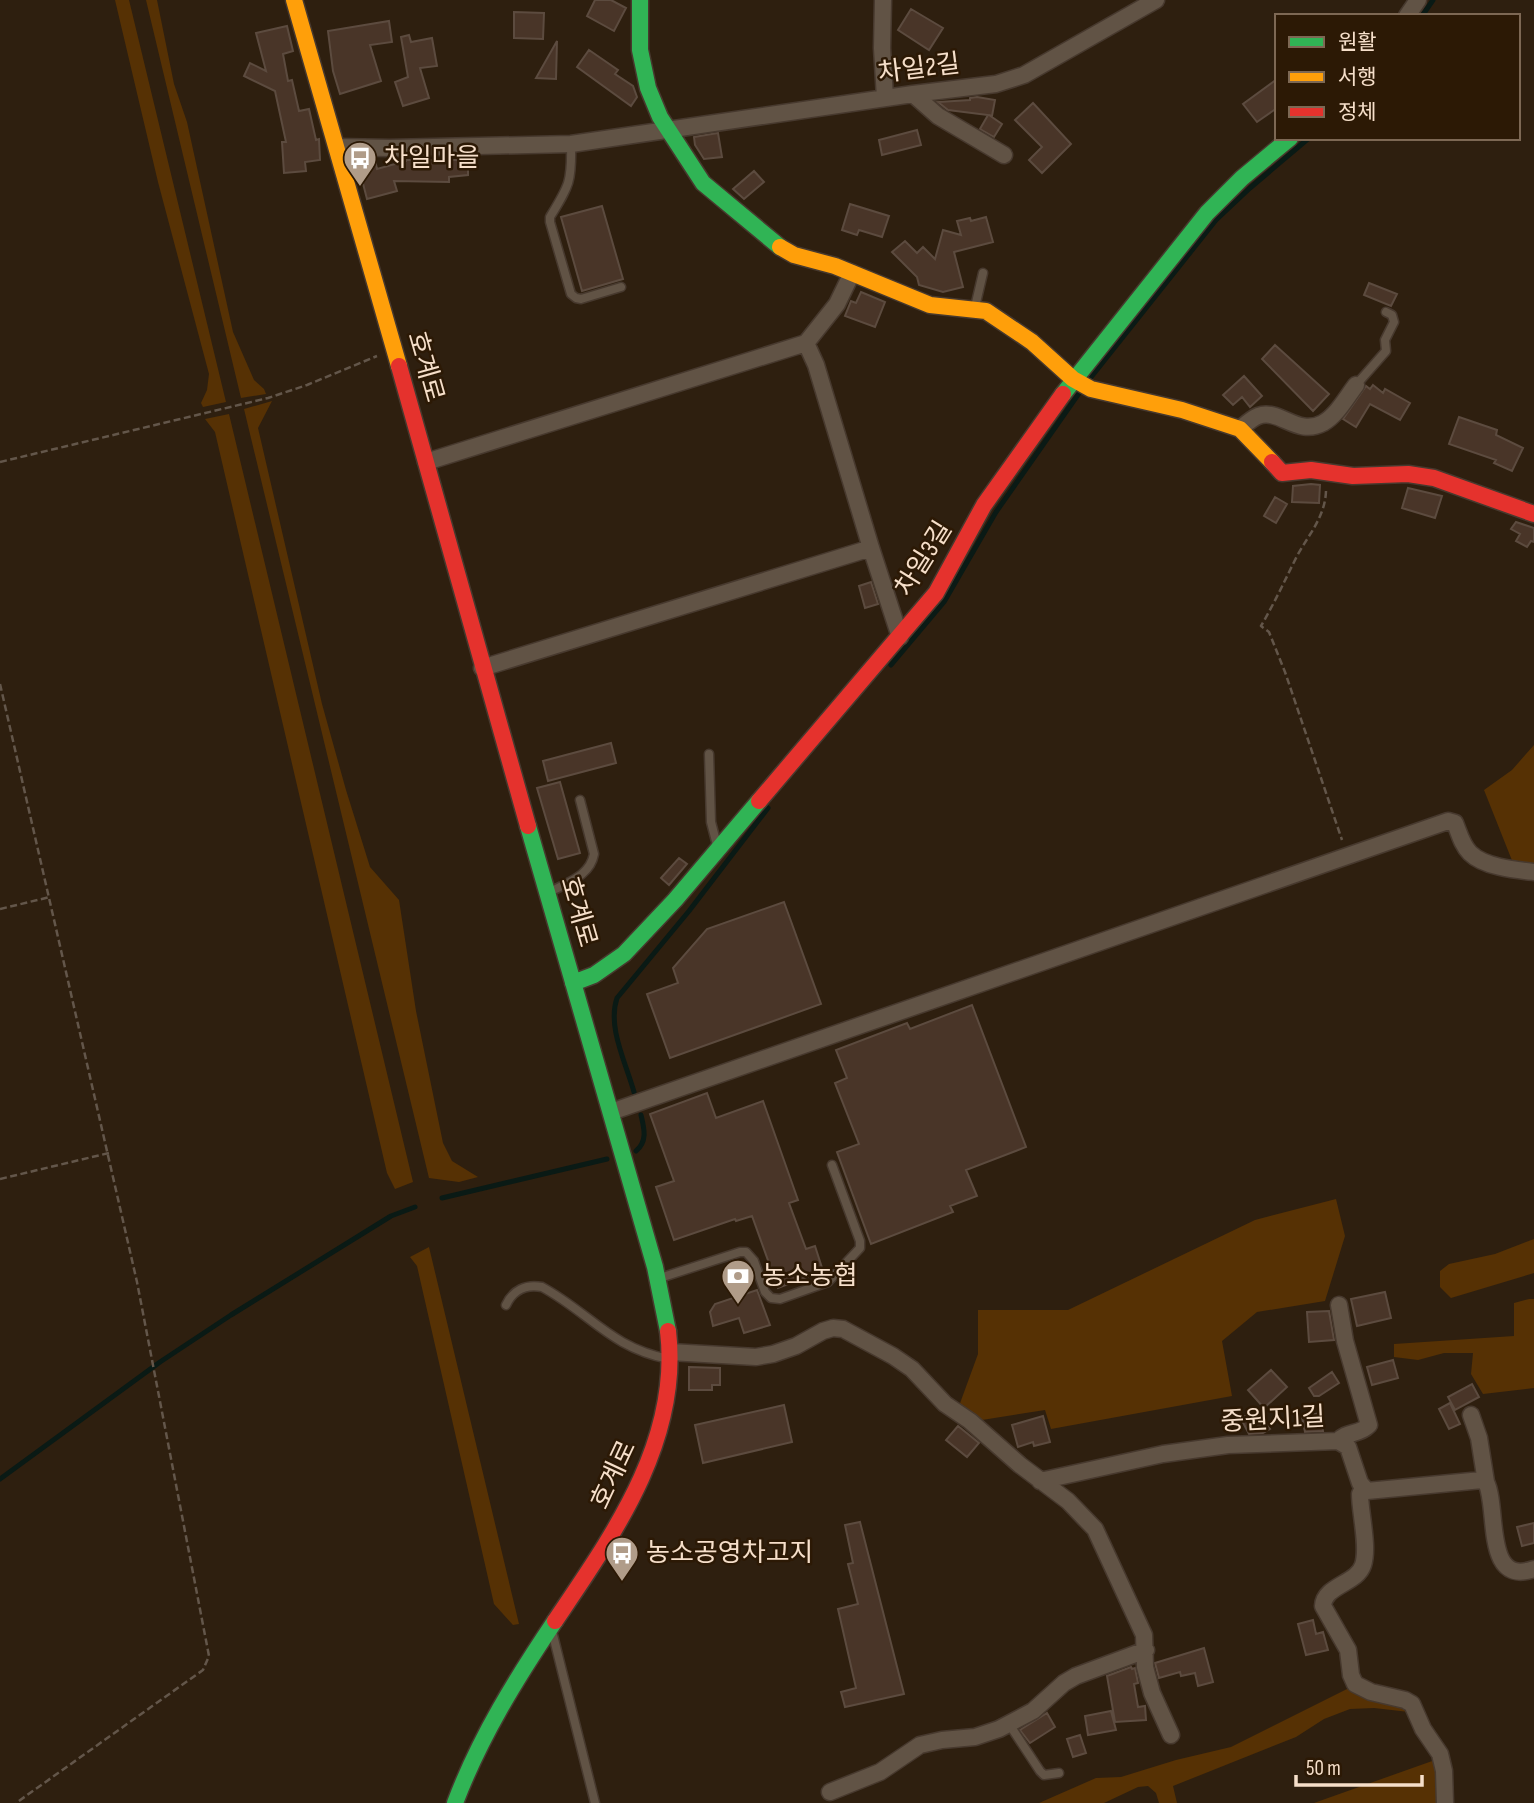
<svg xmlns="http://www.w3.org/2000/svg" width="1534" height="1803" viewBox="0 0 1534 1803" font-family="'Sofia Sans Condensed','Noto Sans KR',sans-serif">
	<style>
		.green { fill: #563104 }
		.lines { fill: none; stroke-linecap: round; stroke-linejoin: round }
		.stream { stroke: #0a1a15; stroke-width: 5 }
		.building { fill: #493528; stroke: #5c4b3f; stroke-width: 2 }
		.lane-casing { stroke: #47392e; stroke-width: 11 }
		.street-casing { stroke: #47392e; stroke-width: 19 }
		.fast-casing { stroke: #47392e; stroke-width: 19 }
		.slow-casing { stroke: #47392e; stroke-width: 19 }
		.jam-casing { stroke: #47392e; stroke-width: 19 }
		.path { stroke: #63564a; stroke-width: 2.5; stroke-dasharray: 7 3.5; stroke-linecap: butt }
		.lane { stroke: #615345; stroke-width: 8 }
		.street { stroke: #615345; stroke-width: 16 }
		.fast { stroke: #30b455; stroke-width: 16 }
		.slow { stroke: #ff9f0a; stroke-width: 16 }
		.jam { stroke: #e5322d; stroke-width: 16 }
		.labels { text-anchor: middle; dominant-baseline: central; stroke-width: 5; stroke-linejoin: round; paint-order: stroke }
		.street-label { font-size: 26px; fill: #f6dfca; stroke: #2c1905 }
		.poi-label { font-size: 26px; fill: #f6dfca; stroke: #2c1905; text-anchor: start }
	</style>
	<rect width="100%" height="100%" fill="#2e1f0f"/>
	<path class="green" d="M115 0H129L226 402 203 407 201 403 207 390 209 374 158 182Z
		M146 0H157L174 84 187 122 233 332 254 380 264 389 266 394 241 398Z
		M272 401 258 428 322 704 346 790 370 867 399 900 416 1011 443 1143 452 1161 478 1177 459 1182 429 1178 244 409Z
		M229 414 413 1182 395 1189 387 1173 215 432 205 419Z
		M1534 745V866L1513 863 1484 790 1512 770Z
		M1336 1199 1345 1236 1325 1301 1257 1312 1222 1341 1232 1396 1051 1429 1045 1410 982 1420 959 1406 978 1354V1310H1068L1255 1220Z
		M1534 1239V1273L1451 1298 1440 1287V1271L1449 1264 1495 1254Z
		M429 1247 519 1624 513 1625 494 1604 417 1266 410 1257Z
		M1529 1299H1534V1388L1483 1394 1471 1374 1473 1353H1444L1418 1360 1394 1357V1344L1514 1336V1303Z
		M1351 1687 1404 1705 1409 1712 1374 1708 1350 1709 1324 1719 1296 1737 1173 1786 1177 1803H1159L1156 1793 1148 1786 1138 1787 1104 1803H1039L1096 1778 1121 1777 1176 1760 1231 1747Z
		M1435 1760 1441 1803H1314Z"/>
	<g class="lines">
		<path class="stream" d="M1422 16 1433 0
			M1088 381 1216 220 1250 188 1309 138
			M891 665 944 602 996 512 1082 389
			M634 1092C626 1063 607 1027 617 998L689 911 768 808
			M636 1151C648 1141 644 1128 641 1115
			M442 1198 607 1159
			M0 1479 160 1362 231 1315 391 1216 415 1207"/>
	</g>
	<path class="building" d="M595 0H611L626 8 614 31 587 16Z
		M911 9 943 28 929 50 898 30Z
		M514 12 544 13 543 39 514 38Z
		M389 21 392 42 370 45 381 81 340 94 333 71 328 31Z
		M287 26 293 51 283 54 288 81 292 80 299 111 309 109 316 140 319 139 320 160 305 162 306 171 284 173 282 142H286L275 91 244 76 250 63 266 71 256 33Z
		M409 35 411 42 432 38 437 66 420 68 429 98 403 106 395 82 408 77 401 37Z
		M557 41 556 79 536 78Z
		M589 50 618 70 615 74 633 86 637 97 631 106 577 67Z
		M1277 79V108L1257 122 1243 104Z
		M977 97 995 100 992 116 989 115 1002 124 994 137 980 129 988 115 948 110 938 102 970 100V98Z
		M1033 103 1071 144 1042 173 1029 160 1042 147 1015 120Z
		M917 130 921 145 882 155 879 140Z
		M718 133 722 157 704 159 695 145 694 137Z
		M375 160 377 169 406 161V160H468V175L449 177V182L394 181 397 191 367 199 358 164Z
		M754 171 764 182 744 199 733 189Z
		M850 204 889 216 882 237 859 230 857 235 842 230Z
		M602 206 623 279 582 291 561 217Z
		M986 217 993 242 954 252 963 287 943 292 919 285 917 277 892 252 905 241 917 253 923 247 935 259 943 230 961 235 957 221 970 218 971 221Z
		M1369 283 1397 294 1391 306 1364 295Z
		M861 292 885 302 875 327 845 316 851 301 856 303Z
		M1275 345 1329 394 1313 411 1262 359Z
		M1244 376 1262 396 1250 407 1242 397 1233 405 1223 395Z
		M1373 385 1383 393 1385 389 1410 403 1400 420 1370 404 1356 427 1343 419 1366 386 1370 389Z
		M1459 417 1497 430 1496 435 1523 448 1512 471 1494 463 1496 460 1449 444Z
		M1311 484 1320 485 1319 503 1292 502 1293 486Z
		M1408 488 1442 496 1435 518 1402 508Z
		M1275 497 1287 504 1276 523 1264 516Z
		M1516 522 1534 528V542L1531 541 1527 547 1516 541 1520 534 1511 529Z
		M871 582 878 604 865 608 859 586Z
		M611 743 616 763 548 781 543 761Z
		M560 782 580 853 558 859 537 788Z
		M679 858 687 864 669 885 661 878Z
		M784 902 821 1004 670 1058 647 994 678 983 673 968 707 929Z
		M972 1005 1026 1147 966 1170 977 1196 950 1206 953 1212 871 1244 837 1152 859 1144 835 1083 847 1078 836 1050 907 1023 910 1029Z
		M707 1093 716 1118 763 1101 798 1200 789 1203 806 1249 815 1246 823 1271 778 1288 752 1216 736 1221 735 1219 674 1240 656 1187 674 1181 650 1114Z
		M757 1290 770 1325 744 1333 739 1318 713 1326 710 1312 715 1304Z
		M1385 1292 1391 1318 1357 1326 1351 1299Z
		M1329 1311 1334 1340 1309 1342 1307 1312Z
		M1393 1360 1398 1378 1372 1385 1367 1367Z
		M689 1367 720 1368V1385H712V1390H689Z
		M1271 1370 1287 1387 1264 1408 1248 1390Z
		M1332 1372 1339 1383 1319 1396H1314L1309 1388Z
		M1472 1384 1479 1397 1455 1410 1448 1397Z
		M1450 1403 1460 1424 1449 1429 1439 1409Z
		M784 1405 792 1442 703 1463 695 1425Z
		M1320 1413 1323 1431 1305 1432 1302 1417Z
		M1261 1414 1270 1429 1263 1433 1249 1434 1240 1417Z
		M1043 1416 1050 1442 1034 1446 1033 1442 1018 1447 1012 1425Z
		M958 1426 979 1443 967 1457 946 1440Z
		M860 1522 904 1694 845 1707 841 1692 856 1688 838 1609 858 1604 848 1564 853 1563 845 1525Z
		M1534 1523V1543L1522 1546 1517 1527Z
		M1313 1620 1316 1634 1323 1632 1328 1650 1306 1655 1298 1624Z
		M1204 1648 1213 1682 1198 1686 1195 1673 1181 1676 1180 1672 1159 1678 1155 1663Z
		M1131 1667 1132 1669 1135 1668 1138 1683 1134 1684 1138 1707 1145 1706 1146 1720 1115 1722 1107 1676Z
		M1111 1711 1116 1730 1088 1735 1085 1716Z
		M1047 1713 1055 1727 1030 1743 1020 1730Z
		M1080 1735 1086 1753 1073 1757 1067 1739Z"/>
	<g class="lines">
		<defs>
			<path id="lane" d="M571 144C572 182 569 186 550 217V222L571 294 576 298 581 299 621 287
				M975 307 983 273
				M1356 385 1386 351 1385 340 1394 322 1392 315 1386 312
				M709 754 711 822 717 845
				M550 892C568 882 590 876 594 854L580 800
				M660 1278 740 1252H746L754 1261 765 1292 771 1298 780 1299 828 1282 860 1248V1241L832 1165
				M506 1305C513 1290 526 1284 542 1287 590 1313 611 1348 669 1359
				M553 1635 595 1803
				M1009 1724 1040 1771 1044 1775 1059 1773"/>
			<path id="street" d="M883 0 882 48 885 98
				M1407 16 1418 0
				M913 94 938 116 1004 155
				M338 147 390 148 571 144 913 94 996 84 1024 75 1156 0
				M806 343 816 365 871 548 900 637
				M1240 429C1246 424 1251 419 1258 416 1280 408 1297 437 1323 423 1337 415 1346 398 1356 385
				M426 462 806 343 837 304 852 273
				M482 668 871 548
				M611 1112 1448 821 1455 823C1459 833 1462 845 1470 853 1484 867 1515 870 1534 872
				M670 1352 756 1357 773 1354 796 1346 823 1331 833 1328 843 1329 893 1356 912 1369 945 1404 970 1421 1020 1465 1068 1501 1095 1529 1144 1635 1145 1667 1152 1693 1171 1735
				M1471 1415 1479 1438 1486 1482
				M1338 1441C1346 1431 1360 1435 1369 1425L1345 1341 1339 1305
				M1040 1481 1163 1454 1228 1445 1338 1441 1348 1447 1360 1483 1367 1491 1482 1480 1486 1482C1499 1508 1483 1587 1534 1569
				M1363 1488 1360 1494C1360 1513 1369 1547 1363 1565 1357 1584 1324 1585 1323 1606L1348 1650 1351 1675 1355 1684 1371 1692 1405 1700 1412 1704 1423 1729 1440 1754 1444 1771 1445 1803
				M830 1792 880 1772 920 1745 942 1740 975 1737 999 1729 1033 1711 1064 1683 1076 1676 1146 1650"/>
			<path id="fast" d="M640 0V50L648 88 660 117 703 183 780 247
				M1063 394 1207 213 1242 178 1290 138
				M528 826 655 1267 668 1331
				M573 983 594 975 624 954 675 900 759 801
				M455 1803C480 1737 516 1679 555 1621"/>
			<path id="slow" d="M294 0 399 366
				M780 247 794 255 835 266 930 305 986 311 1032 342 1073 379 1091 389 1182 410 1240 429 1272 462"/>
			<path id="jam" d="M399 366 528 826
				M1272 462 1282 473 1311 470 1353 476 1408 474 1434 478 1534 514
				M759 801 936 593 984 505 1063 394
				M555 1621C613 1535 681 1441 668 1331"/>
		</defs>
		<use href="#lane" class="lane-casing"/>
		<use href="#street" class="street-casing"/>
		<use href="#fast" class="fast-casing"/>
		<use href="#slow" class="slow-casing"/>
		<use href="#jam" class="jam-casing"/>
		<path class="path" d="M0 462 268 398 307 385 377 356
			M1326 491C1325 517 1309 534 1297 556 1285 580 1275 602 1261 626L1269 632 1285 672 1342 840
			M0 684 137 1282 209 1656 203 1670 16 1803
			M0 909 50 897
			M0 1179 109 1153"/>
		<use href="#lane" class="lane"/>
		<use href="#street" class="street"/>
		<use href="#fast" class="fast"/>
		<use href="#slow" class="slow"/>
		<use href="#jam" class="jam"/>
	</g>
	<defs>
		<symbol id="bus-pin" viewBox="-11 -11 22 30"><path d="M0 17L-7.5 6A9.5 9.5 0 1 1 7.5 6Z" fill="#b09c89" stroke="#2c1905"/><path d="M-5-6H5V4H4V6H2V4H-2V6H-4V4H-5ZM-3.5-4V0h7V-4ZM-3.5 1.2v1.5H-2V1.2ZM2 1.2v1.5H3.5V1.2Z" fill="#fff"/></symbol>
		<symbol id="bank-pin" viewBox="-11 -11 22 30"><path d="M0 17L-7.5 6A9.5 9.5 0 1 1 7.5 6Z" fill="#b09c89" stroke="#2c1905"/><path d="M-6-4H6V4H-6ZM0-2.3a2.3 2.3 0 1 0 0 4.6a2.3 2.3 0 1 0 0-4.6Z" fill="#fff"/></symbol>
	</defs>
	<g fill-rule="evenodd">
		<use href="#bus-pin" x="341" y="139" width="38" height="52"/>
		<use href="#bank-pin" x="719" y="1257" width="38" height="52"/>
		<use href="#bus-pin" x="603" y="1534" width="38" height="52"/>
	</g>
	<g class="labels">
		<g class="street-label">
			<text transform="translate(919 69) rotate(-7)">차일2길</text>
			<text transform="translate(425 367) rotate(74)">호계로</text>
			<text transform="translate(924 559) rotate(-58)">차일3길</text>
			<text transform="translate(578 912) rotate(74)">호계로</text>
			<text transform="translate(1273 1420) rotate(-3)">중원지1길</text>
			<text transform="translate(614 1475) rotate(-65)">호계로</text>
		</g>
		<g class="poi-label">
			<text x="384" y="158">차일마을</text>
			<text x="762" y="1276">농소농협</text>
			<text x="646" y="1553">농소공영차고지</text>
		</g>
	</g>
	<rect x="1275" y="14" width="245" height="126" fill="#2c1905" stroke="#7d6854" stroke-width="2"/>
	<rect x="1289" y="37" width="35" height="10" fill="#30b455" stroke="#7d6854" stroke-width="2"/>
	<text x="1338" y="49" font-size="21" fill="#f6dfca">원활</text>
	<rect x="1289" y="72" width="35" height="10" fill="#ff9f0a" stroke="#7d6854" stroke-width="2"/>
	<text x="1338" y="84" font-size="21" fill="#f6dfca">서행</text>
	<rect x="1289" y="107" width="35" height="10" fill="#e5322d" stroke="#7d6854" stroke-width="2"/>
	<text x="1338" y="119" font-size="21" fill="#f6dfca">정체</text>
	<path d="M1296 1775v10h126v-10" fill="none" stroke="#f6dfca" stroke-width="3.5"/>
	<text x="1306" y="1775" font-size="21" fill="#f6dfca" stroke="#2c1905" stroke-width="5" paint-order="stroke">50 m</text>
</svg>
